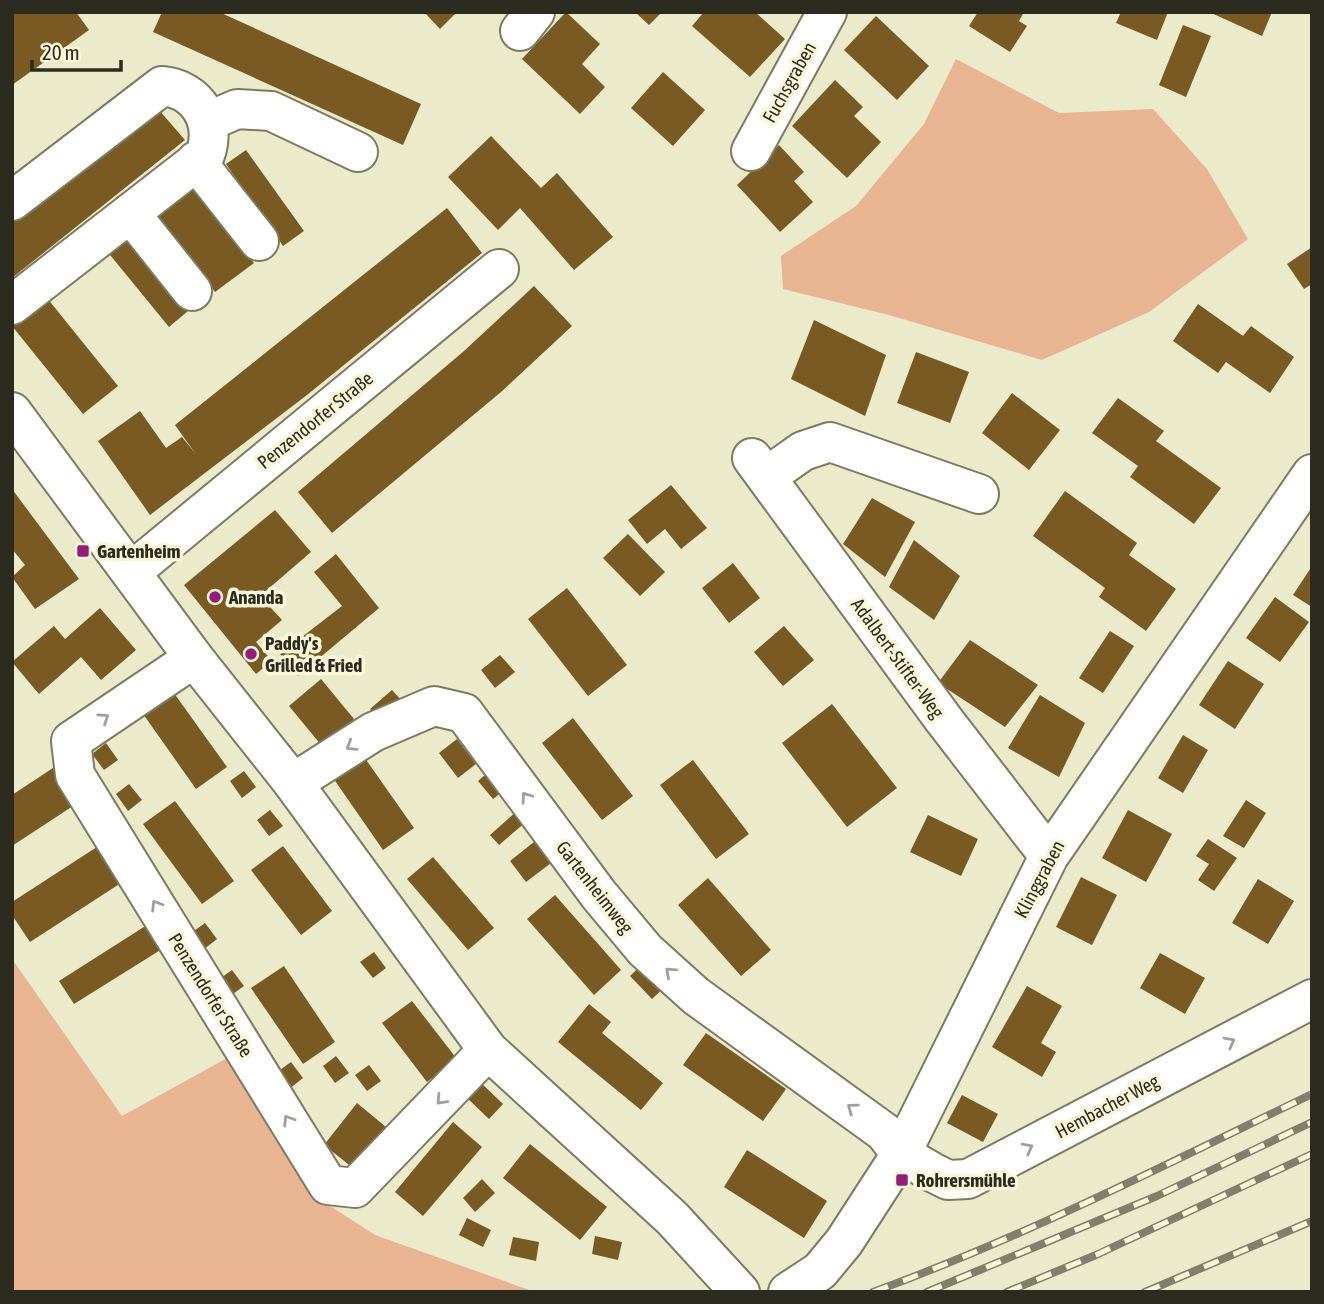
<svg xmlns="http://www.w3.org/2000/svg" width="1324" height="1304" viewBox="0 0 1324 1304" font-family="'Asap Condensed',sans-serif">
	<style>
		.green { fill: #e9b491 }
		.building { fill: #795a22 }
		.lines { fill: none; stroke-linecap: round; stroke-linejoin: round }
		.minor-casing { stroke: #7c7b5f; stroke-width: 42 }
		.major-casing { stroke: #7c7b5f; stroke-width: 42 }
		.minor { stroke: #fff; stroke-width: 38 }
		.major { stroke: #fff; stroke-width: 38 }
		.rail-casing { stroke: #807f6b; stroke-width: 8 }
		.rail { stroke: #f9f7d8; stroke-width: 5; stroke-dasharray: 16; stroke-linecap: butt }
		.oneway { stroke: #a0a09b }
		.poi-dot { fill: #921d7b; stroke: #f9f7d8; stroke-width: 2.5 }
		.labels { text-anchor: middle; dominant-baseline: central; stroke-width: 7; stroke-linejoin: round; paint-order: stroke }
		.street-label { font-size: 19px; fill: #2c2b20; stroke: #f9f7d8 }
		.poi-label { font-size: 19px; font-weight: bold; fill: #2c2b20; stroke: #f9f7d8; text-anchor: start }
	</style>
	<rect width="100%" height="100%" fill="#ebeacb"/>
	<path class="green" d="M956 59 1059 113 1153 109 1207 169 1248 239 1149 312 1042 360 889 315 783 289 781 256 856 206 924 124Z
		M12 959 122 1116 229 1057 313 1195 375 1235 535 1292H12Z"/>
	<path class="building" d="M12 12H76L89 30 12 85Z
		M162 12H219L421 104 403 145 153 32Z
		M424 12H457L440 29Z
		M566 12 600 44 582 64 605 87 580 114 522 59Z
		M635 12H662L649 25Z
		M704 12H755L785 39 750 77 692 26Z
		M978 12H1024L1019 21 1027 26 1010 52 969 26Z
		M1121 12H1168L1157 40 1116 23Z
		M1209 12H1272L1262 36Z
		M876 16 929 66 897 100 844 50Z
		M1183 25 1211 36 1186 97 1159 85Z
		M663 72 705 110 673 146 631 108Z
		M835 80 863 107 854 116 881 142 847 178 792 126Z
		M152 102 185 140 12 278V216Z
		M491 136 541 188 557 173 613 237 574 270 520 208 498 230 448 177Z
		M779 145 804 172 794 181 813 202 780 232 737 185Z
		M246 150 304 231 283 246 226 164Z
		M194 184 254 263 215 292 156 212Z
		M447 208 482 253 307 395 150 515 98 441 140 411 166 448 182 437 195 453 175 425Z
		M126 234 188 311 169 327 106 250Z
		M1312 247V284L1304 289 1287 264Z
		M534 286 572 326 501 392 332 533 298 492 464 351Z
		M47 298 118 386 83 414 12 326Z
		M1198 304 1243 336 1251 326 1294 357 1270 393 1226 362 1218 373 1173 341Z
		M814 320 886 355 865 416 791 379Z
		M916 352 969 372 950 423 897 403Z
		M1012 393 1060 430 1029 470 982 433Z
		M1118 398 1164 431 1156 441 1221 488 1194 524 1130 477 1138 466 1092 433Z
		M671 485 707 528 681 549 665 529 647 544 628 520Z
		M12 489 79 579 35 609 12 577 25 565 12 549Z
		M1065 491 1137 543 1129 555 1176 589 1146 631 1099 597 1105 588 1033 536Z
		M872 498 915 522 885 577 843 544Z
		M275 510 311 552 260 596 282 620 256 642 272 661 256 674 184 585Z
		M628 534 665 572 640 596 603 558Z
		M914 540 960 576 934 620 889 587Z
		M336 554 379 608 298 676 280 654 342 606 314 572Z
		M733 563 760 598 729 623 702 588Z
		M1312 566V607L1293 595Z
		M567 588 627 665 588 696 528 619Z
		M1275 597 1309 622 1280 662 1246 638Z
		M100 608 136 650 101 680 81 657 39 694 12 662 54 626 65 639Z
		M784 626 814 660 783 686 754 652Z
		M1110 631 1134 646 1103 693 1079 678Z
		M970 640 1038 685 1005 727 938 683Z
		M500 655 515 672 495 688 481 670Z
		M1228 661 1264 684 1235 729 1199 705Z
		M321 679 354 719 322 746 289 706Z
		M171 689 227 767 196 789 141 711Z
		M392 690 402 701 380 720 370 709Z
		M1040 695 1085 723 1059 777 1008 748Z
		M832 704 897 788 847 827 782 743Z
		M573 718 633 796 602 820 542 743Z
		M1183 735 1208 750 1183 793 1158 778Z
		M457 739 476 764 458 778 439 753Z
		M106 743 118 760 104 770 92 754Z
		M362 754 414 828 383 850 331 775Z
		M693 760 749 834 716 859 660 785Z
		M53 768 76 804 12 846V795Z
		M492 769 507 788 493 799 478 781Z
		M244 771 256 787 242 798 230 781Z
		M129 784 142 800 128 811 116 794Z
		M1246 800 1266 813 1244 848 1223 836Z
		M175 801 234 881 202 904 143 824Z
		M270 810 283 826 269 836 257 820Z
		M518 810 527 821 499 845 490 835Z
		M1128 810 1172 834 1146 882 1102 858Z
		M928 815 978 839 961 876 910 852Z
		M1208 839 1237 858 1214 891 1198 880 1209 864 1196 856Z
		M534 842 551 863 526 882 510 861Z
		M100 845 124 881 30 942 12 915V902Z
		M283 846 332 911 301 935 251 870Z
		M433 857 494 928 468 950 407 879Z
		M1081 877 1117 895 1092 945 1056 927Z
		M708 878 771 950 741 976 678 905Z
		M1258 879 1294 901 1268 944 1232 923Z
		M555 895 621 970 594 995 527 919Z
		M205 923 217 939 203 950 191 933Z
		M147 925 162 949 74 1004 59 981Z
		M374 952 386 968 373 978 360 962Z
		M1160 953 1205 978 1185 1014 1140 988Z
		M650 957 671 981 652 999 630 976Z
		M284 966 335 1042 303 1064 251 988Z
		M232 970 244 986 230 996 218 980Z
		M1027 986 1062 1006 1041 1043 1056 1052 1042 1077 992 1047Z
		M412 1001 457 1059 427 1082 382 1023Z
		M589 1004 611 1022 602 1033 663 1083 641 1110 558 1042Z
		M706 1033 786 1089 763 1121 683 1065Z
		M336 1056 349 1073 335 1083 323 1066Z
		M291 1062 303 1078 289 1089 277 1072Z
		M369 1065 381 1081 367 1091 355 1075Z
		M479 1081 503 1104 489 1119 465 1096Z
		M962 1095 998 1114 983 1142 947 1123Z
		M357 1103 386 1127 353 1168 324 1145Z
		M453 1122 482 1147 423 1216 395 1192Z
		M530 1144 607 1207 580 1240 503 1178Z
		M747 1150 827 1201 804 1238 724 1187Z
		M482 1179 495 1193 475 1212 463 1198Z
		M467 1218 491 1230 483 1247 459 1235Z
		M595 1236 622 1242 618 1260 592 1254Z
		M513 1237 539 1242 536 1261 509 1255Z"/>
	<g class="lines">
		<defs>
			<path id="minor" d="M520 31 535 12
				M207 122 237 109 271 111 358 152
				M751 151 827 12
				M196 161 259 241
				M12 201 162 86C198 89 217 122 205 155L12 305
				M130 213 192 291
				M752 458 944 720 1049 856
				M766 477 803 451 830 442 979 494
				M131 572 499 269
				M194 658 71 741 75 775 328 1185 355 1188 488 1050
				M293 783 373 732 434 706 464 713 599 895 645 950 696 996 884 1132 901 1154 932 1172 948 1180 968 1179 1312 999
				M788 1292 820 1271 844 1242 901 1154 1049 856 1312 474"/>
			<path id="major" d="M12 412 194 658 293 783 488 1050 672 1218 740 1292"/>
		</defs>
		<use href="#minor" class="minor-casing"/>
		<use href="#major" class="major-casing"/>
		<use href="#minor" class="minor"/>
		<use href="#major" class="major"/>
		<defs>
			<path id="rail" d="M873 1292C1024 1237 1167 1164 1312 1094
				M927 1292 1157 1196 1312 1122
				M1007 1292 1096 1255 1312 1154
				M1145 1292 1312 1221"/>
		</defs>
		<use href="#rail" class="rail-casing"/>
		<use href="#rail" class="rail"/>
	</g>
	<defs><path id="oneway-chevron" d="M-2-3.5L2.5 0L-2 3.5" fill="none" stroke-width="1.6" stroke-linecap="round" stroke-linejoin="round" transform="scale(1.75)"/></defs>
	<g class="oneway">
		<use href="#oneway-chevron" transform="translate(104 718) rotate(-34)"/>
		<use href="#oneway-chevron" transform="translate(351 746) rotate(148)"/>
		<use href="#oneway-chevron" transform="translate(526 797) rotate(-126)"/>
		<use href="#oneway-chevron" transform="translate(156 905) rotate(-122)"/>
		<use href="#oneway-chevron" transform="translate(670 972) rotate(-138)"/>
		<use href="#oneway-chevron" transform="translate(1230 1042) rotate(-28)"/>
		<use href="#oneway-chevron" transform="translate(441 1100) rotate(133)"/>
		<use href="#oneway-chevron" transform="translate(852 1108) rotate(-144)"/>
		<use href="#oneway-chevron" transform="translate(288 1120) rotate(-122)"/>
		<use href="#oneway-chevron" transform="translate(1028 1148) rotate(-28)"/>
	</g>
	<g class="poi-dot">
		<rect x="76" y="544" width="14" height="14" rx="3.5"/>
		<circle cx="215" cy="597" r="7"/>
		<circle cx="251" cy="654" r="7"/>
		<rect x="895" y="1173" width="14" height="14" rx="3.5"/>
	</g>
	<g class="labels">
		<g class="street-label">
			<text transform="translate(789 82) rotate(-61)">Fuchsgraben</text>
			<text transform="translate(315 420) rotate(-39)">Penzendorfer Straße</text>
			<text transform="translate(898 658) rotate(54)">Adalbert-Stifter-Weg</text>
			<text transform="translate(1039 879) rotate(-62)">Klinggraben</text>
			<text transform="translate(595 887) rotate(52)">Gartenheimweg</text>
			<text transform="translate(211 995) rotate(58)">Penzendorfer Straße</text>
			<text transform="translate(1107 1106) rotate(-28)">Hembacher Weg</text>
		</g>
		<g class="poi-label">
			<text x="97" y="551">Gartenheim</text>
			<text x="229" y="597">Ananda</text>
			<text x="265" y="643">Paddy's<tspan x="265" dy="22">Grilled &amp; Fried</tspan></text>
			<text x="916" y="1180">Rohrersmühle</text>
		</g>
	</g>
	<rect width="1324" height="1304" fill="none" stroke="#2c2b20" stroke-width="28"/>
	<path d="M32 60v10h89v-10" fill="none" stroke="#2c2b20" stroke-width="3.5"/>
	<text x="42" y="60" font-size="21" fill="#2c2b20" stroke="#f9f7d8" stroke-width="5" paint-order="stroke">20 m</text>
</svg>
